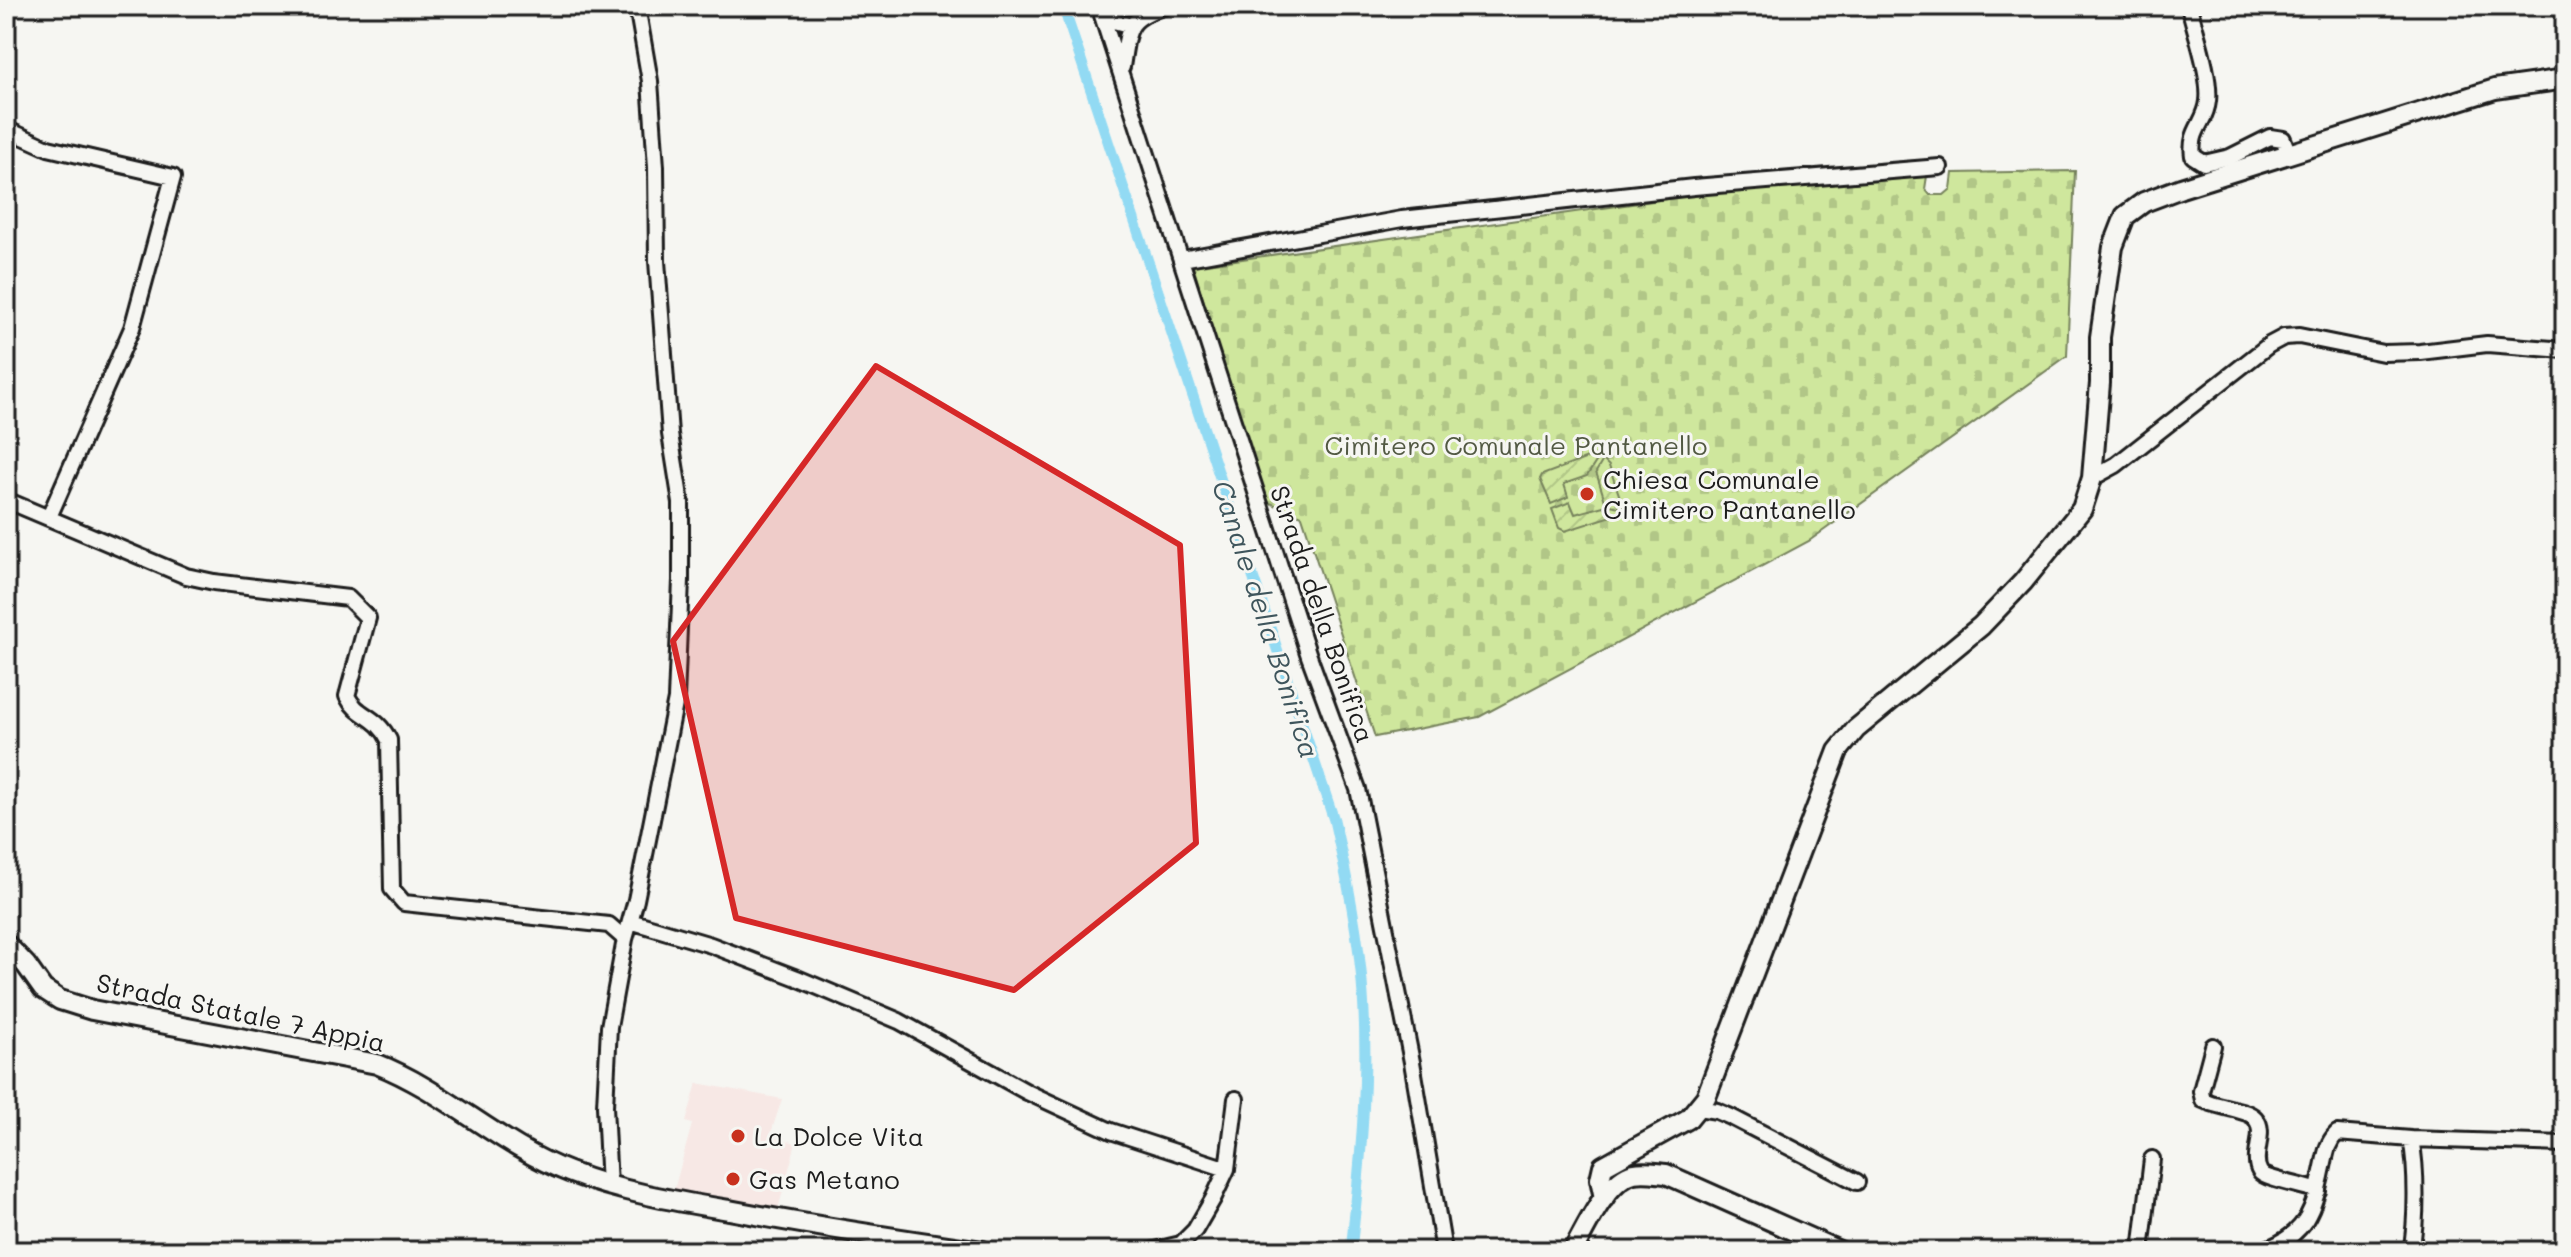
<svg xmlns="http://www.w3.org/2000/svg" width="2571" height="1257" viewBox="0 0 2571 1257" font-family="Mali,sans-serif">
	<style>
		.built { fill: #f7e8e5 }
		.cemetery { fill: url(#cemetery-stones); stroke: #76825c; stroke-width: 2 }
		.garden { fill: url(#garden-furrows); stroke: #76825c; stroke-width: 2 }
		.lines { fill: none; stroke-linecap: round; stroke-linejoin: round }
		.canal { stroke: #92daf3; stroke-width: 11 }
		.minor-casing { stroke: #1c1c1c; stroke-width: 20 }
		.major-casing { stroke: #1c1c1c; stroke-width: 24 }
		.minor { stroke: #f6f6f2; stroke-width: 14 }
		.major { stroke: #f6f6f2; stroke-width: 18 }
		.marked { fill: #d62828; fill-opacity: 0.2; stroke: #d62828; stroke-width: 6; stroke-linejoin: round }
		.poi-dot { fill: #c8321e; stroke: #f6f6f2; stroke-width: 3 }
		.labels { text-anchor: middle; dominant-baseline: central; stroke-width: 6; stroke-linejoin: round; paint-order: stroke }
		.park-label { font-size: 26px; fill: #525943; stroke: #f6f6f2 }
		.poi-label { font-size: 26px; fill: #1c1c1c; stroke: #f6f6f2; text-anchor: start }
		.street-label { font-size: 26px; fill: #1c1c1c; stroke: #f6f6f2 }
		.water-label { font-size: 28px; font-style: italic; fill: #3f555c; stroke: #f6f6f2 }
	</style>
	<defs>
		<pattern id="cemetery-stones" width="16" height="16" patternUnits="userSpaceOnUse" patternTransform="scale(2)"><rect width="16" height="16" fill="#cfe79d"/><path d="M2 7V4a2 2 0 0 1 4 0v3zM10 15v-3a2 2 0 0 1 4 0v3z" fill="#b1c687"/></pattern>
		<pattern id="garden-furrows" width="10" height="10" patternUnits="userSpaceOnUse" patternTransform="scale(2)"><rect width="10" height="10" fill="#cfe79d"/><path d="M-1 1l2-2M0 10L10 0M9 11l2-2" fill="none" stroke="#b1c687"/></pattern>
	</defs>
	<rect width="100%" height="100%" fill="#f6f6f2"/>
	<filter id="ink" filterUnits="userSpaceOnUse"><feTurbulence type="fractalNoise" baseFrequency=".0125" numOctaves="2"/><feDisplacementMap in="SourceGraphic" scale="16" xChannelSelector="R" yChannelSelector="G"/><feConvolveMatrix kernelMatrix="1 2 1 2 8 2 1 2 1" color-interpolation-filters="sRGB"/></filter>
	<g filter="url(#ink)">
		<path class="built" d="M697 1083 782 1099 770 1136 796 1143 777 1213 674 1190 692 1124 686 1122Z"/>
		<path class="cemetery" d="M2075 171 2067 356 1809 541 1479 717 1375 737 1302 516 1265 501 1193 266 1730 190 1927 176 1925 189 1930 195H1944L1951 189 1953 173Z"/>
		<path class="garden" d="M1598 454 1599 457 1587 476 1564 484 1568 497 1551 504 1540 479 1542 475Z
			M1603 460 1609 466 1623 506 1619 507 1606 504 1596 472Z
			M1570 502 1575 514 1603 506 1618 514 1565 531 1559 528 1552 509Z"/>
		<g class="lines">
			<path class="canal" d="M1063 6 1334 820C1347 878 1359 935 1363 995 1369 1080 1360 1166 1351 1251"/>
			<defs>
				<path id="minor" d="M1099 6 1309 656 1358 789 1412 1062 1444 1251
					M1111 6 1103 18 1132 26
					M2189 6C2195 31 2211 77 2208 101 2206 123 2189 130 2193 156L2204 163 2230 157 2270 137 2283 139 2289 154
					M1122 67C1128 29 1126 18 1166 6
					M6 129 48 148 173 177 132 328 49 517
					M1182 259 1402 219 1694 187 1940 167
					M2092 478 2116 465 2269 345 2284 337 2299 336 2383 353 2420 352 2487 344 2565 350
					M6 500 186 576 214 582 348 598 368 618 347 696C358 718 376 714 389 740L392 889 404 903 609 925 625 939 609 1027 605 1106 609 1186
					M630 921 711 945 797 978 899 1021 1027 1092 1111 1131 1227 1169
					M625 939 636 900 676 699 681 580V503L670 434 657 261 656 167 650 81 637 6
					M2213 1046 2201 1091 2203 1100C2216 1107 2247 1109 2255 1118 2268 1132 2250 1156 2260 1172 2264 1179 2306 1186 2318 1191
					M1698 1108 1717 1111 1731 1117 1857 1182
					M2411 1139C2417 1169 2417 1221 2411 1251
					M1151 1251 1181 1244 1195 1230 1213 1199 1227 1169 1236 1099
					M2141 1251 2152 1159
					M2260 1251C2306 1237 2314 1210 2323 1167 2326 1153 2327 1143 2337 1133L2411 1139 2565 1144"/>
				<path id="major" d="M6 944 26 965 43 989 60 1000 92 1010 377 1064C446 1091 500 1146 569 1172 620 1192 675 1201 729 1210 813 1226 898 1239 982 1251
					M1604 1198 1600 1179 1603 1166 1688 1119 1706 1097 1838 751 1856 729 1981 626 2023 582 2082 509 2092 478 2100 383V337L2113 247 2125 216 2144 202 2181 188 2495 89 2565 79
					M1573 1251C1586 1228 1607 1179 1634 1173 1645 1171 1655 1173 1666 1174L1839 1251"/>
			</defs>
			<use href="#minor" class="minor-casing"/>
			<use href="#major" class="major-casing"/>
			<use href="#minor" class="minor"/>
			<use href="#major" class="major"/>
		</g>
	</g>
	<path class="marked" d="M876 366 1180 545 1196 843 1014 990 736 918 673 641Z"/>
	<g class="poi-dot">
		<circle cx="1587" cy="494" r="8"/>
		<circle cx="738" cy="1136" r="8"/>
		<circle cx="733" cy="1179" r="8"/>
	</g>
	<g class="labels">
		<g class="park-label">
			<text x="1516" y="445">Cimitero Comunale Pantanello</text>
		</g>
		<g class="poi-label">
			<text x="1603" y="479">Chiesa Comunale<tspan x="1603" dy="30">Cimitero Pantanello</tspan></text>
			<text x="754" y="1136">La Dolce Vita</text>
			<text x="749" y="1179">Gas Metano</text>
		</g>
		<g class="street-label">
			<text transform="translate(1323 614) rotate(71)">Strada della Bonifica</text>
			<text transform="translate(241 1012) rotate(12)">Strada Statale 7 Appia</text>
		</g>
		<g class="water-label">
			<text transform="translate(1267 619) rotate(72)">Canale della Bonifica</text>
		</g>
	</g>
	<rect width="2571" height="1257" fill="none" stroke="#f6f6f2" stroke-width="32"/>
	<rect x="16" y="16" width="2539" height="1225" fill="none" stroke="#1c1c1c" stroke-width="3" filter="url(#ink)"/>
</svg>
